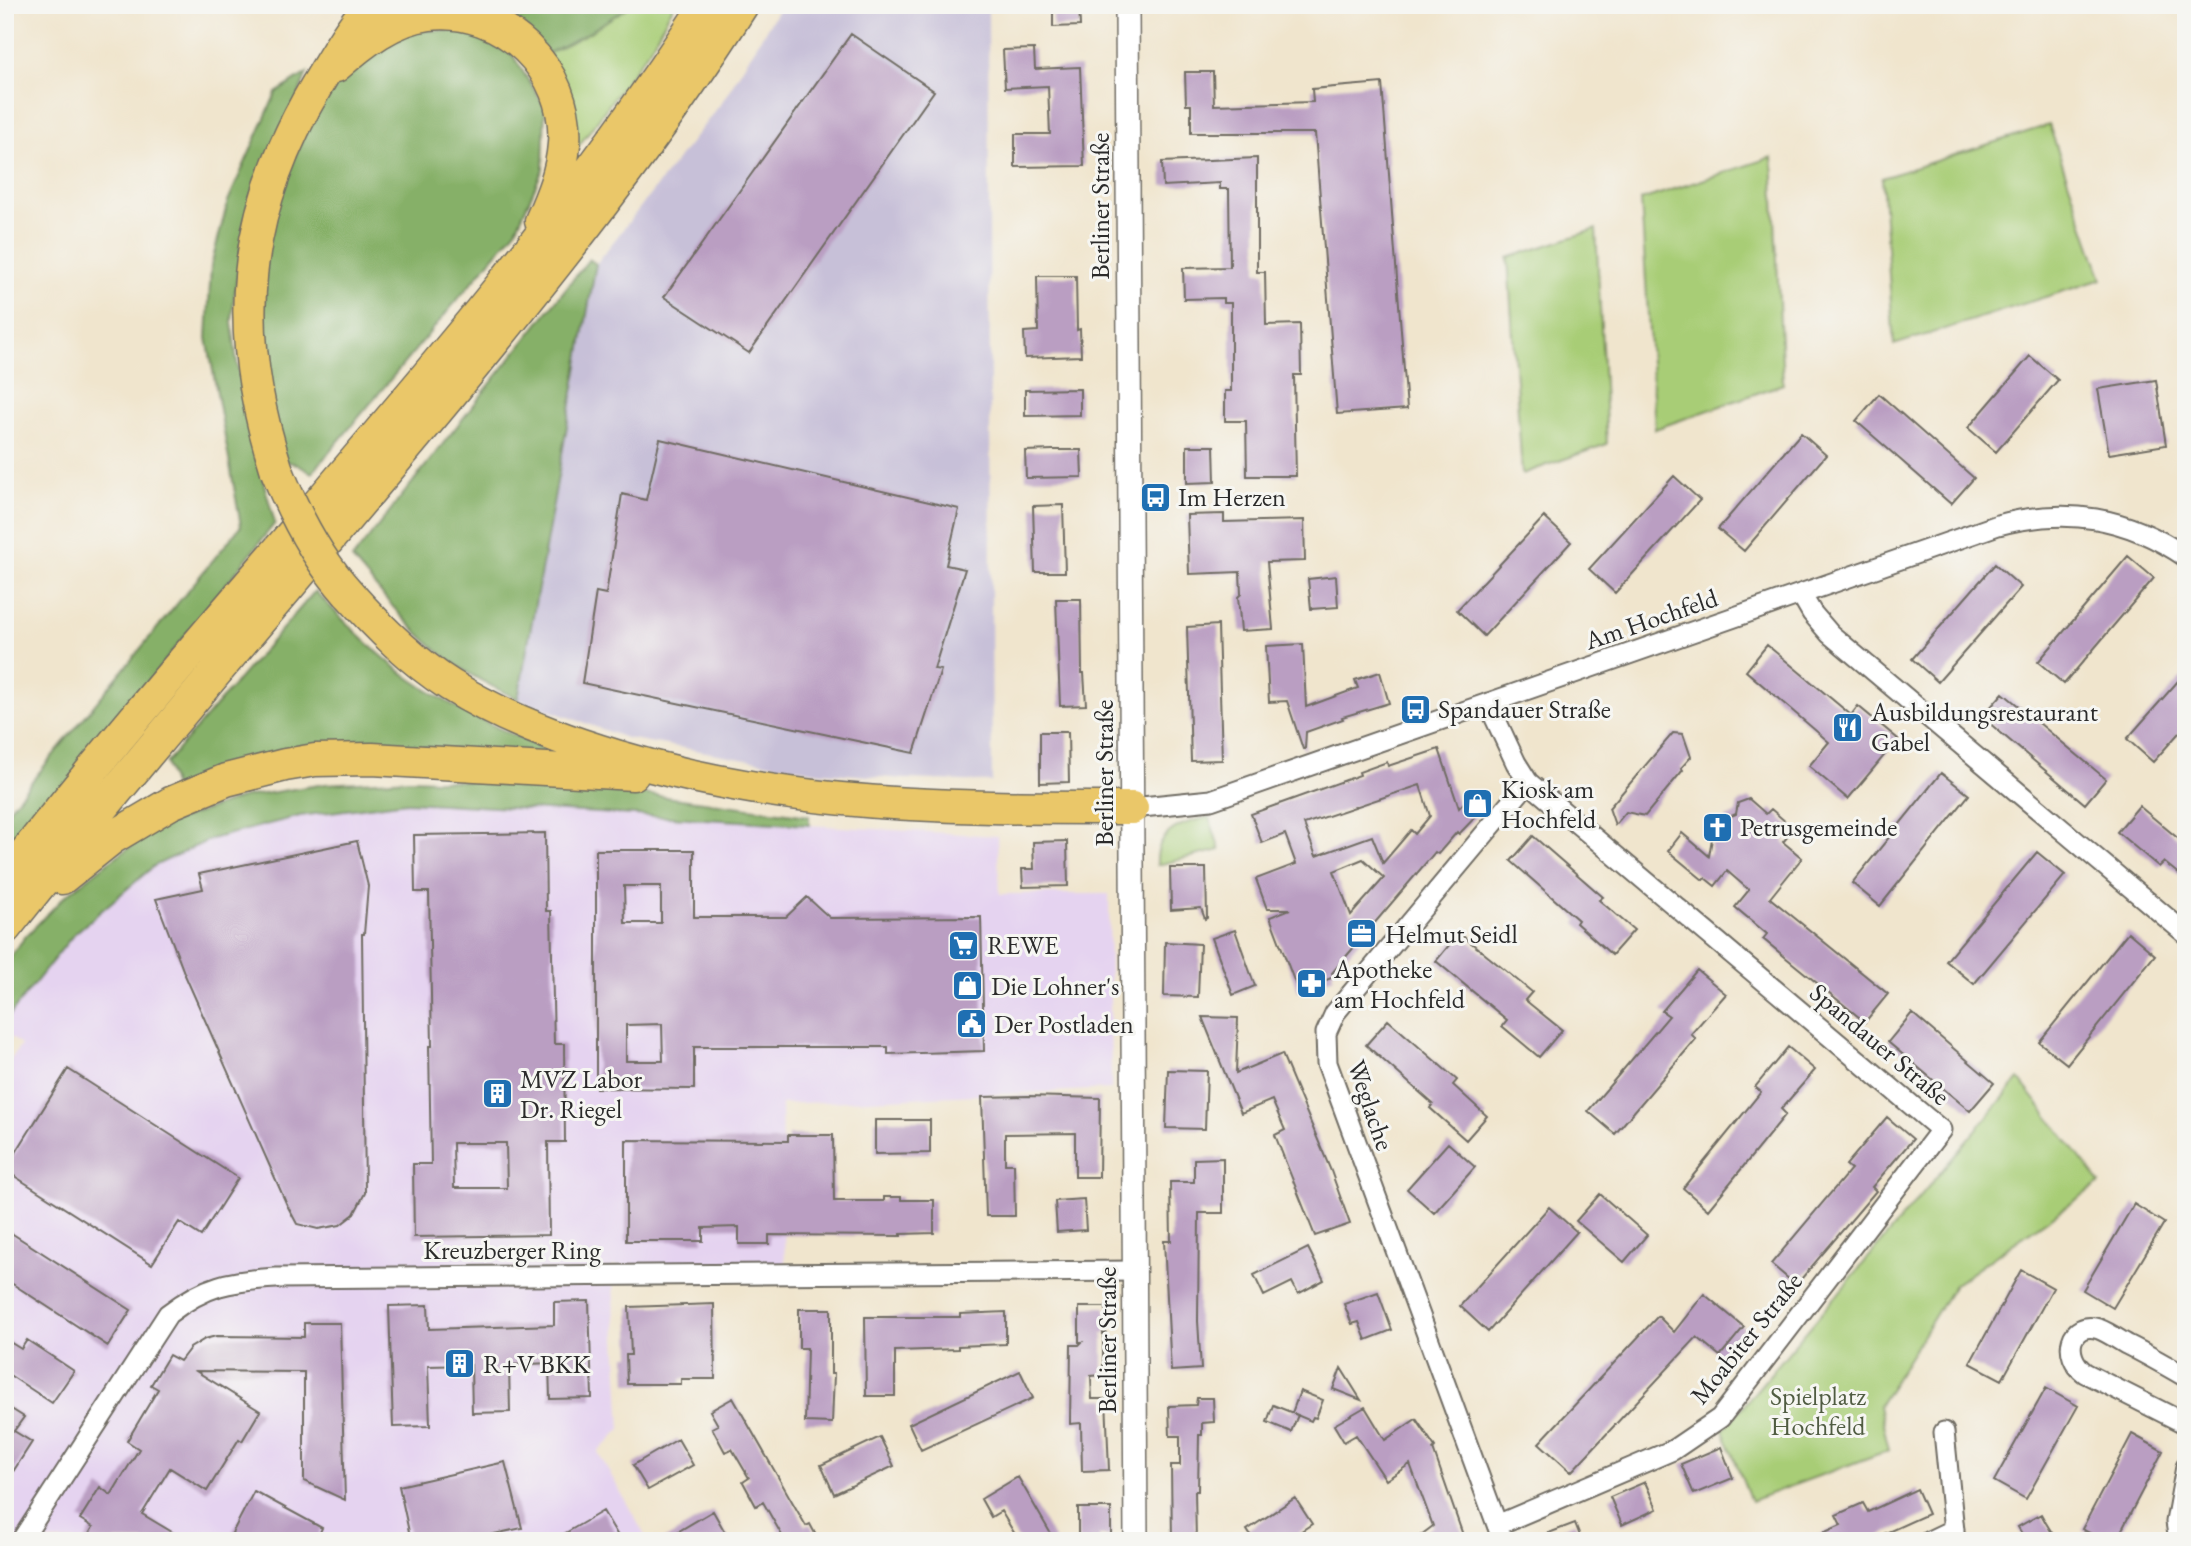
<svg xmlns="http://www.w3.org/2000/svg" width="2191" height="1546" viewBox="0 0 2191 1546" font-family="'EB Garamond',serif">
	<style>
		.built { fill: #e5d3f0 }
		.industrial { fill: #c7c0d8 }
		.green { fill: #a8cd76; stroke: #6a7c50; stroke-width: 2 }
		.forest { fill: #86b067; stroke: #586e49; stroke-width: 2 }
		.building { fill: #ba9ec2; fill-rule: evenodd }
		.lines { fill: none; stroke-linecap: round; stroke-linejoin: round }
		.minor-casing { stroke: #706c64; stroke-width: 23 }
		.tertiary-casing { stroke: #706c64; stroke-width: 26 }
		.trunk-casing { stroke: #706c64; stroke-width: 35 }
		.minor { stroke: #fff; stroke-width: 19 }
		.tertiary { stroke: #fff; stroke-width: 23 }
		.trunk { stroke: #eac769; stroke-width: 32 }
		.trunk-bridge-casing { stroke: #706c64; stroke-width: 35; stroke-linecap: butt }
		.trunk-bridge { stroke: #eac769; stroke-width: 32 }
		.labels { text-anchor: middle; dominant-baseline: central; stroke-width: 6; stroke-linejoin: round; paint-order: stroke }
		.street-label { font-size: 26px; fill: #2b2b2b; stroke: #f6f6f2 }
		.poi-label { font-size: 26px; fill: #2b2b2b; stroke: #f6f6f2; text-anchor: start }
		.park-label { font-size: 26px; fill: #505c42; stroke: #f6f6f2 }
	</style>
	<rect width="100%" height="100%" fill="#f6f6f2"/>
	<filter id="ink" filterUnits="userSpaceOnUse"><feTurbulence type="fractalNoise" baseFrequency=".0143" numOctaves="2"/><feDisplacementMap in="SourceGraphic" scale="14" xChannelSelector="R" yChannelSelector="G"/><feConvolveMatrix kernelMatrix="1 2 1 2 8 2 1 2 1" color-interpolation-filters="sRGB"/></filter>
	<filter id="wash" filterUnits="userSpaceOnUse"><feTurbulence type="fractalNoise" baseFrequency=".00686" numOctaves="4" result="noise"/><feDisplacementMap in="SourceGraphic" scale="28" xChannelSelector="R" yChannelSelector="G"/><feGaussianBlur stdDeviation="1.57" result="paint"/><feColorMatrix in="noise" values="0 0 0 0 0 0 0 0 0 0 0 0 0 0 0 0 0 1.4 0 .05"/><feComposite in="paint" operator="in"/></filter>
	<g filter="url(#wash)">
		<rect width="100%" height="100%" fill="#f0e5cd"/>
		<path class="built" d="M407 802 997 836 1000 894H1109L1111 1089 781 1104 785 1268 612 1266 621 1429 598 1452 648 1541H5V1068L21 1045 5 1032V1021L74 934 154 866 211 839 300 816Z"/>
		<path class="industrial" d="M781 5H988L992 782 904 779 820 772 626 738 518 699 596 264 722 102Z"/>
		<path class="green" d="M631 5H674L649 50 572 155 549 53 588 33Z
			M2049 125 2102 279 1894 345 1882 178Z
			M1772 157 1783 384 1655 429 1641 200Z
			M1596 229 1607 444 1522 474 1508 258Z
			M1209 817 1220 850 1157 865C1155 830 1181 824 1209 817Z
			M2019 1079 2100 1183 1954 1285 1879 1406 1889 1450 1751 1501 1723 1430Z"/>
		<path class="forest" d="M477 5H631L588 33 549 53Z
			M435 30 464 32 512 54 545 107 543 169 516 230 312 473 296 464 284 461 263 397 265 222 329 79 397 32Z
			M307 73 242 243 234 298 232 322 237 363 261 473 275 523 5 862V814L241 526 207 338 211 266 228 201 276 93Z
			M589 259 596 264 518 699C493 687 468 675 447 658 410 630 382 594 352 559Z
			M315 591C344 621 377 655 411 679 459 713 513 735 566 758L395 745 174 788 166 763Z
			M410 779 582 786 809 816V825L407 802 300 816 211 839 154 866 74 934 5 1021V963L26 936 65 896 111 860 161 826 244 797 325 784Z"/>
		<g id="blocks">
			<path class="building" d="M1053 5H1079L1080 26 1053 27Z
				M851 34 934 91 749 353 664 297Z
				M1034 49 1035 69 1080 67 1084 166 1015 167V134H1050L1048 86 1005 88 1003 50Z
				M1185 72H1213L1214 105 1313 102 1312 89 1382 83 1407 409 1337 414 1315 133H1191V105H1186Z
				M1257 158V272H1265L1266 325 1300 324 1301 375H1294L1296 476H1247L1246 421H1225V391H1231V303H1223V298L1184 299 1183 268 1230 267 1229 189H1220V183L1163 186 1162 162Z
				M1037 276H1076L1077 330 1080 329 1081 356 1025 358 1024 332 1038 331Z
				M2030 356 2058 380 1996 452 1968 428Z
				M2156 380 2166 445 2109 454 2098 389Z
				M1080 389V415L1025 416V390Z
				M1879 394 1974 478 1951 504 1856 421Z
				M1801 433 1826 455 1744 551 1718 529Z
				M660 439 959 509 946 565 965 569 934 669 941 670 914 753 582 683 596 592 606 594 622 494 646 500Z
				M1187 446H1214L1215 482 1187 483Z
				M1053 450H1081L1082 477 1026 478 1025 451Z
				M1674 476 1700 500 1615 593 1589 569Z
				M1063 505 1065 572H1035L1033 506Z
				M1224 514V522L1304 520 1305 561 1267 562 1273 629 1241 631 1238 597 1241 594 1240 572 1189 574 1187 515Z
				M1544 517 1571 542 1484 636 1457 610Z
				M2128 556 2154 578 2064 684 2038 662Z
				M1995 564 2021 587 1938 682 1912 659Z
				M1336 576 1338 607 1311 609 1308 579Z
				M1056 599H1081L1082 673H1084L1086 705 1060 706Z
				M1218 625 1222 760 1191 761 1187 627Z
				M1303 644 1306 707 1358 688 1355 680 1380 672 1389 703 1342 717 1343 719 1306 732 1305 749H1303L1287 701 1269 702 1266 646Z
				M1767 645 1851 715 1858 706 1898 739 1848 799 1809 766 1829 742 1746 671Z
				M2186 672V725L2153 762 2127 739Z
				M2003 693 2106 779 2085 804 1982 717Z
				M1040 732H1068L1069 782 1040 783Z
				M1673 733 1683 734 1691 757 1681 768 1683 770 1645 816 1626 812 1615 825 1609 808Z
				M1439 749 1459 808 1471 795 1484 808 1459 834 1457 832 1438 854 1435 852 1332 973 1334 977 1298 991 1270 917 1290 909H1267L1256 879 1296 864 1285 834 1262 843 1251 814 1360 775 1359 772 1387 762 1388 766ZM1420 785 1430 816 1415 834 1411 830 1383 863 1372 836 1316 856 1304 824ZM1363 859 1384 878 1351 915 1334 871Z
				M1941 773 1969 795 1880 906 1852 883Z
				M1749 799 1766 814 1771 809 1794 829 1783 842 1802 858 1770 898 1888 994 1865 1022 1763 939 1767 934 1735 907 1749 890 1727 871 1715 886 1705 878 1703 880 1668 851 1682 833 1709 856 1713 833 1724 829 1726 818 1736 814 1738 803Z
				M2139 806 2186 845V880L2164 862 2159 867 2117 832Z
				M545 833 546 911H551L554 1044H564L565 1142H548L549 1235 414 1237 413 1164H431L429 1046H432L429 892H415L414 835ZM453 1143H506L507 1188H454Z
				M1533 836 1603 897 1599 900 1634 930 1612 955 1576 923 1578 920 1511 861Z
				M357 841 368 886 364 934H362L365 1193 354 1214 340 1225 318 1229 297 1224 287 1205 185 975 156 899 203 889 199 874Z
				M1067 841 1068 886 1023 887 1022 869H1034L1033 842Z
				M596 850H694V917H786L807 897 830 918 981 917 984 1051 888 1054V1047H694V1089L596 1088ZM624 886H661V923H625ZM662 1024 663 1061H626V1025Z
				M2037 852 2065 875 1974 984 1946 961Z
				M1170 868H1206L1207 918 1205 919 1201 908 1171 910Z
				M1235 930 1255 986 1233 995 1212 938Z
				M2128 932 2155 955 2067 1064 2039 1042Z
				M1459 933 1532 992 1525 1000 1562 1030 1539 1057 1502 1026 1507 1020 1436 961Z
				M1165 942 1200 944 1198 997 1164 996Z
				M1697 970 1726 994 1691 1034 1696 1039 1615 1134 1588 1111 1669 1016 1662 1011Z
				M1912 1013 1994 1083 1970 1111 1888 1042Z
				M1202 1017 1238 1018 1236 1073 1282 1054 1331 1171 1350 1224 1315 1236 1275 1135 1285 1130 1272 1100 1241 1113Z
				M1388 1020 1457 1080 1453 1085 1487 1116 1466 1140 1430 1108 1433 1104 1366 1045Z
				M1788 1047 1815 1070 1781 1109 1786 1114 1708 1210 1683 1188 1761 1092 1755 1087Z
				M68 1069 238 1178 201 1236 179 1222 152 1264 5 1170Z
				M1168 1070 1207 1071 1205 1129 1166 1128Z
				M1028 1096 1100 1098 1099 1177H1075V1133L1005 1134V1164H1014L1015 1216H986L982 1097Z
				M1887 1117 1913 1139 1872 1187 1876 1191 1796 1285 1771 1264 1851 1169 1846 1165Z
				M875 1120H930V1153L875 1154Z
				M788 1135H833L834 1201H884V1197H901V1200H934V1233L901 1234V1236L769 1235V1244H739V1227L703 1228V1241H626V1140L788 1141Z
				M1448 1143 1475 1167 1434 1213 1407 1189Z
				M1223 1158V1213H1199L1198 1321 1201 1369 1171 1371 1164 1241H1171L1170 1182H1194V1159Z
				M1600 1194 1647 1235 1624 1262 1576 1221Z
				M1084 1199 1086 1230 1057 1232 1055 1201Z
				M2134 1204 2164 1223 2113 1308 2083 1290Z
				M1549 1207 1577 1232 1488 1332 1460 1306Z
				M5 1229 131 1310 108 1346 5 1279Z
				M1308 1248 1324 1280 1298 1294 1292 1282 1264 1296 1254 1275Z
				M2021 1270 2053 1288 2002 1380 1970 1363Z
				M1378 1292 1392 1330 1366 1340 1359 1322 1352 1324 1344 1304Z
				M1704 1294 1744 1327 1720 1356 1697 1337 1571 1472 1539 1443 1658 1316 1674 1332Z
				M589 1301 592 1398 550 1399 549 1363 509 1365 510 1412 472 1413 471 1365 428 1366 430 1426 393 1427 389 1306 428 1305 429 1329 554 1325V1302Z
				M714 1304 715 1379H681V1384H627L626 1355H631L629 1307Z
				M1079 1307H1106V1333H1103V1375L1091 1376 1092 1399H1106L1109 1470 1082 1471 1081 1423 1070 1424 1071 1345H1079L1082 1342H1079Z
				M799 1309H831V1374H834L832 1423 805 1422 807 1348H799Z
				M1006 1312V1344L958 1346V1349L895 1351V1396H866L865 1317H960V1314Z
				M304 1323H340L345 1500 304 1481V1372L196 1371 260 1411 242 1441 239 1439 207 1491 170 1468 142 1514 187 1541H85L93 1527 80 1519 100 1487 111 1495 139 1449 127 1441 158 1389 151 1385 169 1355 180 1361 190 1348 205 1339 216 1336 304 1337Z
				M5 1339 21 1349 27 1340 74 1371 52 1403 5 1372Z
				M1341 1368 1361 1400 1333 1389Z
				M1020 1371 1033 1398 921 1450 909 1424Z
				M2046 1388 2078 1406 2026 1499 1994 1481Z
				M1300 1391 1323 1400 1316 1418 1313 1417 1311 1421 1292 1413Z
				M733 1398 806 1526 810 1524 819 1541H780L784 1539 763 1502 756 1506 743 1482 749 1478 732 1449 725 1452 712 1428 718 1425 710 1411Z
				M1197 1398H1213L1214 1422 1202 1423V1435H1199L1198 1491H1195L1196 1541H1172L1171 1465H1180V1436H1170L1169 1406 1196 1405Z
				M5 1405 24 1417 14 1431 32 1442 5 1484Z
				M1273 1405 1298 1415 1291 1432 1267 1422Z
				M1365 1407 1385 1440 1416 1419 1435 1447 1433 1449 1465 1541H1413L1433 1526 1410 1464 1386 1480 1356 1435 1344 1442 1334 1425Z
				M2132 1434 2163 1451 2116 1541H2104L2082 1529Z
				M880 1437 894 1466 834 1494 821 1465Z
				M678 1439 693 1465 648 1490 633 1465Z
				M1721 1447 1733 1478 1694 1494 1681 1464Z
				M505 1462 522 1528 462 1541H411L399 1486Z
				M1018 1477 1055 1541H1019L1001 1511 991 1517 981 1499Z
				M1645 1482 1657 1509 1622 1525 1610 1497Z
				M1917 1489 1928 1514 1879 1536 1881 1541H1805L1841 1525 1836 1515 1863 1503 1868 1512Z
				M254 1491 322 1528 316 1541H228Z
				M1295 1498 1312 1524 1286 1541H1254L1247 1530Z
				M1078 1508H1111V1536H1099V1541H1078Z
				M603 1511 621 1541H552L581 1524Z
				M713 1511 730 1541H662Z
				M2041 1514 2046 1523 2057 1541H2026L2018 1527Z
				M1575 1523 1582 1541H1533V1539Z"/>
		</g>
	</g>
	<g filter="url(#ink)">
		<use href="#blocks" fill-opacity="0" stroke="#706c64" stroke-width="2"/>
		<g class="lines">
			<defs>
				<path id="minor" d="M1801 594 1812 613 1830 634 2186 934
					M1488 703 1516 763 1528 782 1335 1013 1326 1033 1327 1063 1503 1541
					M1132 808 1211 800 1998 525C2067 507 2126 516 2186 557
					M2186 1377C2167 1366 2148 1355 2128 1345 2119 1340 2109 1333 2099 1329 2070 1320 2061 1355 2085 1373L2186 1424
					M1944 1432 1955 1541
					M1497 1525 1673 1450 1720 1418 1941 1130 1528 782
					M21 1541 168 1314C206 1285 229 1281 276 1278L1135 1271
					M1929 1541 1954 1529
					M2179 1541 2176 1522 2186 1467"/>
				<path id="tertiary" d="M1127 5 1136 1541"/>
				<path id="trunk" d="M336 66C362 43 393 18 429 14 503 5 570 70 564 144 562 172 552 196 541 221
					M277 471C231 330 241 213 317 85 334 57 349 30 370 5
					M348 593C379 628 411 660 450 685 501 717 559 739 616 756 787 808 955 808 1132 808
					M62 878 112 838 171 803 226 780 285 765 315 760 372 759 633 774
					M5 879C234 583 502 321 706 5
					M5 928C150 745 305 570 454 390 556 266 656 140 742 5"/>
			</defs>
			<use href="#minor" class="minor-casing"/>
			<use href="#tertiary" class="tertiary-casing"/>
			<use href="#trunk" class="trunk-casing"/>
			<use href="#minor" class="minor"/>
			<use href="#tertiary" class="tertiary"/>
			<use href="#trunk" class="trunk"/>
			<defs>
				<path id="trunk-bridge" d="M277 471C294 514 316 557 348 593"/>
			</defs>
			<use href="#trunk-bridge" class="trunk-bridge-casing"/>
			<use href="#trunk-bridge" class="trunk-bridge"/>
		</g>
	</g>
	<defs>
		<symbol id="bus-square" viewBox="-11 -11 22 22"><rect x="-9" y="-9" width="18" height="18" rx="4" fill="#1f6fb2" stroke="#f6f6f2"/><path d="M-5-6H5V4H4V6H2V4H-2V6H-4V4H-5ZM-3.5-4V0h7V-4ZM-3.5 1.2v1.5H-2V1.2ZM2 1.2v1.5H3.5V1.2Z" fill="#fff"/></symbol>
		<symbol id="restaurant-square" viewBox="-11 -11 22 22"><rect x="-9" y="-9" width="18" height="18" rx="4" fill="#1f6fb2" stroke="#f6f6f2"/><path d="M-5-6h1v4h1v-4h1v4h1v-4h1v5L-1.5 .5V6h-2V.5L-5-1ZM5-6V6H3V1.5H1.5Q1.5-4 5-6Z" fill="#fff"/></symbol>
		<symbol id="shop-square" viewBox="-11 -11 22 22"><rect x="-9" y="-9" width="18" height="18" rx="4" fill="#1f6fb2" stroke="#f6f6f2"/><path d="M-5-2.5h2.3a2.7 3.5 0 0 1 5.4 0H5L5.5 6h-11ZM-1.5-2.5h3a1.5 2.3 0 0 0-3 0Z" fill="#fff"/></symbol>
		<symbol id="church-square" viewBox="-11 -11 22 22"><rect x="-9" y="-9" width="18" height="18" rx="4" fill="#1f6fb2" stroke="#f6f6f2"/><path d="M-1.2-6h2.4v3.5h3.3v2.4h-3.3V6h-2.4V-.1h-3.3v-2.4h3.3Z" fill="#fff"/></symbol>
		<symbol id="office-square" viewBox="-11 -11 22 22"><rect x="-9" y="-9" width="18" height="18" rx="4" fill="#1f6fb2" stroke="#f6f6f2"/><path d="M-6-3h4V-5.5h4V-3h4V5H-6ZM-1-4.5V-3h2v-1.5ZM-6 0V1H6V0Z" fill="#fff"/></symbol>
		<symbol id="supermarket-square" viewBox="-11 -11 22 22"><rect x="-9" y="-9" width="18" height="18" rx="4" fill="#1f6fb2" stroke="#f6f6f2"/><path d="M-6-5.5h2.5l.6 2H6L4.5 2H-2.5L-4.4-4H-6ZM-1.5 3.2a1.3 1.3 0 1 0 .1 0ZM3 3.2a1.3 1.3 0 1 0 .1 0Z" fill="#fff"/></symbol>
		<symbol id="pharmacy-square" viewBox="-11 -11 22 22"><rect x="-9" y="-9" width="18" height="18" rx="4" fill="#1f6fb2" stroke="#f6f6f2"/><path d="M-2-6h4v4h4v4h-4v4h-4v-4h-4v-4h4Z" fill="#fff"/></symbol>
		<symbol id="civic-square" viewBox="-11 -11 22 22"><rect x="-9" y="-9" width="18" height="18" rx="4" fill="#1f6fb2" stroke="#f6f6f2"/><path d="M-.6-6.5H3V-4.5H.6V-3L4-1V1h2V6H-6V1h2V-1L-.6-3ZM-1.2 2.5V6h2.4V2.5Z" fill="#fff"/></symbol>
		<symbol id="building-square" viewBox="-11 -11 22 22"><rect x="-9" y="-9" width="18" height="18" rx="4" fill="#1f6fb2" stroke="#f6f6f2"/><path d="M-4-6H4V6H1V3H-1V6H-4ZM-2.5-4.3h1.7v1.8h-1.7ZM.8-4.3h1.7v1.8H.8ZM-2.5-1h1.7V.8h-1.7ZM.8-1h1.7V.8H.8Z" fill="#fff"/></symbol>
	</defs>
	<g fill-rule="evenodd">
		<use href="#bus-square" x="1138" y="480" width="35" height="35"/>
		<use href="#bus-square" x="1398" y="692" width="35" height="35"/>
		<use href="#restaurant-square" x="1830" y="710" width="35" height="35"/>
		<use href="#shop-square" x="1460" y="786" width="35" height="35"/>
		<use href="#church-square" x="1700" y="810" width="35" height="35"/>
		<use href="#office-square" x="1344" y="916" width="35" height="35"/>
		<use href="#supermarket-square" x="946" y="928" width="35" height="35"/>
		<use href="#pharmacy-square" x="1294" y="966" width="35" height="35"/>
		<use href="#shop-square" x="950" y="968" width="35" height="35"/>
		<use href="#civic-square" x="954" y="1006" width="35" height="35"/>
		<use href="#building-square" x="480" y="1076" width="35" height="35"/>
		<use href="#building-square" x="442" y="1346" width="35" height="35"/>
	</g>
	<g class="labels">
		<g class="street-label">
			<text transform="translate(1100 206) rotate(-90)">Berliner Straße</text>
			<text transform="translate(1651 619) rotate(-19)">Am Hochfeld</text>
			<text transform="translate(1104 773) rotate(-90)">Berliner Straße</text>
			<text transform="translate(1880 1044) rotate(40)">Spandauer Straße</text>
			<text transform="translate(1371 1105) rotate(71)">Weglache</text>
			<text x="512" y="1250">Kreuzberger Ring</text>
			<text transform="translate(1746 1338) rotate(-51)">Moabiter Straße</text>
			<text transform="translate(1107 1340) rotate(-90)">Berliner Straße</text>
		</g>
		<g class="poi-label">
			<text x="1178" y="497">Im Herzen</text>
			<text x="1438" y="709">Spandauer Straße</text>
			<text x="1871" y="712">Ausbildungsrestaurant<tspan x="1871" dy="30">Gabel</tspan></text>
			<text x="1501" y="789">Kiosk am<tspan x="1501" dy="30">Hochfeld</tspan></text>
			<text x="1740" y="827">Petrusgemeinde</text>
			<text x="1385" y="934">Helmut Seidl</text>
			<text x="987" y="945">REWE</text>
			<text x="1334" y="969">Apotheke<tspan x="1334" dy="30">am Hochfeld</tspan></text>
			<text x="991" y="986">Die Lohner's</text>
			<text x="994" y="1024">Der Postladen</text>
			<text x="520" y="1079">MVZ Labor<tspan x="520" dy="30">Dr. Riegel</tspan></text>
			<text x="483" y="1364">R+V BKK</text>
		</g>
		<g class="park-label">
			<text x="1818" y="1396">Spielplatz<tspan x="1818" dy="30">Hochfeld</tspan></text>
		</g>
	</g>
	<rect width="2191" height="1546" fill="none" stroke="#f6f6f2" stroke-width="28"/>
</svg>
